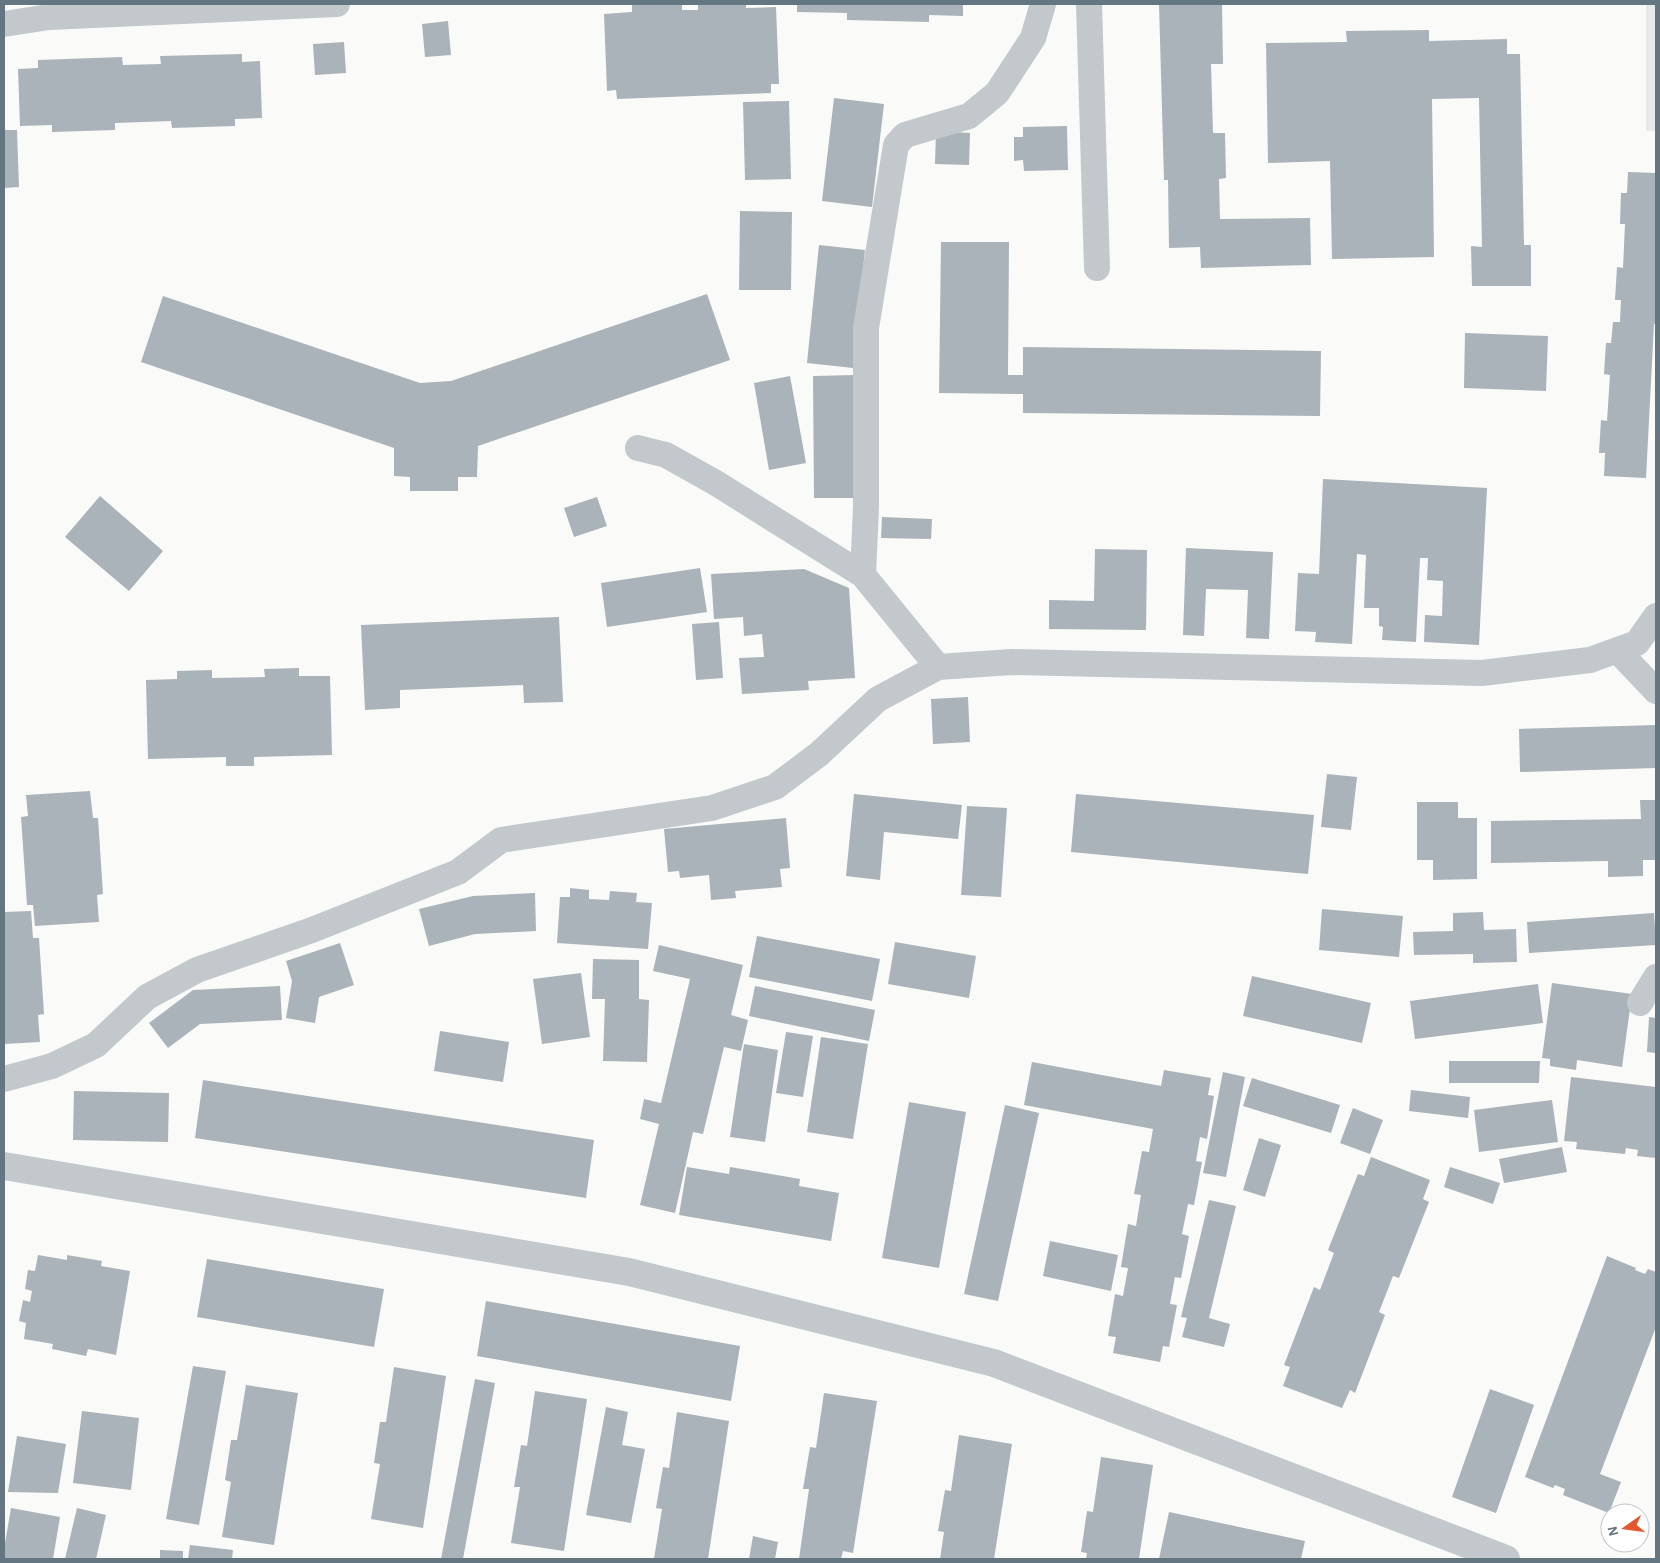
<svg xmlns="http://www.w3.org/2000/svg" width="1660" height="1563" viewBox="0 0 1660 1563" font-family="'Alegreya Sans',sans-serif">
	<style>
		.built { fill: #e8e9e9 }
		.building { fill: #aab3b9 }
		.lines { fill: none; stroke-linecap: round; stroke-linejoin: round }
		.minor { stroke: #c3c8cc; stroke-width: 26 }
		.tertiary { stroke: #c3c8cc; stroke-width: 28 }
	</style>
	<rect width="100%" height="100%" fill="#fafaf8"/>
	<path class="built" d="M1646 4H1656V131H1646Z"/>
	<path class="building" d="M632 4H682V10H698V4H746V8L776 7 779 84H771V93L617 99 616 90 607 91 604 14 632 12Z
		M797 4H963V16L929 15V22L847 20V13L797 12Z
		M1159 4H1222L1223 64H1211L1213 133H1225L1226 178 1219 179 1220 219 1310 218 1311 265 1201 268 1200 247 1169 248 1168 180H1164Z
		M448 21 451 55 425 57 422 24Z
		M1429 30V41L1507 39V54H1520L1524 245H1531V286H1472L1471 246 1482 247 1479 98 1432 99 1434 257 1332 259 1330 161 1268 163 1266 43 1347 42 1346 31Z
		M344 42 346 73 315 75 313 44Z
		M242 54V62L260 61 262 118 235 119V126L172 128 171 121 115 123V130L52 132V125L20 126 18 69 38 68V60L122 57 123 65 161 64 160 56Z
		M834 98 884 104 872 207 822 201Z
		M789 101 791 179 745 180 743 102Z
		M1067 126 1068 170 1024 171 1023 160 1014 161V137H1023V127Z
		M4 130H17L19 187 4 188Z
		M936 131 970 133 969 165 935 164Z
		M1628 172 1656 173V324H1654L1646 478 1604 476 1605 453H1599L1601 420 1607 421 1610 375 1604 374 1606 343H1611L1613 322H1620L1621 300H1615L1617 267 1623 268 1625 224H1620L1621 193H1627Z
		M740 211 792 212 791 290H739Z
		M941 242H1009L1008 375H1023V347L1321 351 1320 416 1023 413V394L939 393Z
		M819 245 865 250 853 368 807 363Z
		M707 294 730 360 478 446 477 477H458V491H410V477L394 476V448L141 362 163 296 420 383 451 381Z
		M1465 333 1548 336 1546 391 1464 388Z
		M856 375 858 498H814L813 376Z
		M790 376 806 463 769 470 754 383Z
		M1323 479 1487 488 1479 645 1424 642 1425 615 1442 616 1443 581 1427 580 1428 558H1420L1416 642 1382 640 1383 627 1379 626V608H1364L1366 555 1357 554 1352 644 1315 642 1316 632 1295 631 1298 573 1319 574Z
		M100 496 163 551 129 591 65 537Z
		M597 497 607 526 574 537 564 508Z
		M882 517 932 519 931 539 881 538Z
		M1186 548 1273 552 1269 639 1246 638 1248 590 1206 589 1204 636 1183 635Z
		M1095 549 1147 550 1146 630 1049 629V600L1094 601Z
		M700 568 707 612 607 627 601 583Z
		M804 569 849 588 855 678 808 681 809 690 742 694 739 658 764 657 762 634 744 636 743 617 714 619 711 574Z
		M559 617 563 702 524 703 523 685 400 690V708L365 710 361 625Z
		M719 622 723 678 696 680 692 624Z
		M299 668V676H330L332 755 254 757V766H226V757L148 759 146 680 177 679V671L212 670V678L265 677 264 669Z
		M968 697 970 742 933 744 931 699Z
		M1656 725V768L1520 772 1519 729Z
		M1327 774 1357 777 1351 830 1321 827Z
		M90 791 93 818H98L103 894 97 895 99 922 35 926 33 905H27L21 817 28 816 26 795Z
		M854 794 962 805 958 839 884 832 880 880 846 876Z
		M1076 794 1314 815 1308 874 1071 852Z
		M1640 800H1656V860H1643V876L1608 877V861L1491 863V821L1641 819Z
		M1417 802H1458V818H1477V879L1433 880V860H1417Z
		M967 806 1007 808 1001 897 961 895Z
		M786 818 790 868 780 869 782 887 735 891 736 898 711 900 709 875 680 878 679 871 668 872 664 829Z
		M570 888 589 890V899L609 900 610 891 637 893 636 902 652 903 648 949 557 943 560 897H570Z
		M535 893 536 931 475 934 429 946 419 909 473 896Z
		M1322 909 1403 916 1399 957 1319 950Z
		M31 911 33 938H39L44 1014 38 1015 40 1042 4 1044V912Z
		M1483 912 1484 930 1516 929 1517 962 1473 963V954L1414 955 1413 932 1453 931V913Z
		M1654 913 1656 945 1529 953 1527 922Z
		M757 936 880 959 872 1001 749 977Z
		M895 942 976 956 969 998 888 984Z
		M340 943 354 985 319 997 315 1023 286 1018 292 981 286 961Z
		M659 945 743 965 731 1015 748 1020 741 1051 724 1047 703 1134 693 1132 675 1213 640 1205 659 1124 640 1119 644 1099 661 1103 690 979 653 971Z
		M593 959 639 960V999L649 1000 647 1062 603 1061 605 999H592Z
		M581 973 590 1037 542 1044 533 979Z
		M1252 976 1371 1003 1362 1043 1243 1016Z
		M1552 983 1632 994 1622 1067 1577 1060 1576 1070 1550 1066V1059L1542 1058Z
		M1538 984 1543 1023 1415 1039 1410 1001Z
		M280 986 282 1020 200 1024 168 1048 149 1023 193 990Z
		M755 986 875 1010 869 1041 749 1016Z
		M1649 1017 1656 1018V1053L1647 1052Z
		M440 1031 509 1042 503 1082 434 1071Z
		M786 1032 813 1036 803 1097 776 1093Z
		M821 1037 868 1044 853 1139 807 1132Z
		M744 1044 778 1050 765 1142 730 1137Z
		M1449 1061H1540L1539 1083H1449Z
		M1032 1062 1161 1086 1164 1070 1211 1078 1208 1095 1214 1096 1207 1139 1200 1137 1196 1161 1202 1162 1194 1205 1188 1204 1182 1234 1189 1236 1181 1278 1175 1277 1170 1304 1177 1305 1169 1347 1163 1346 1160 1362 1113 1353 1116 1337 1108 1336 1115 1294 1123 1296 1128 1268 1121 1267 1128 1224 1136 1226 1141 1195 1134 1194 1142 1151 1149 1152 1153 1129 1024 1105Z
		M1223 1072 1245 1077 1226 1177 1203 1173Z
		M1571 1077 1656 1087V1158L1637 1156 1638 1150 1626 1148 1625 1154 1576 1149 1577 1142 1564 1141Z
		M1252 1078 1340 1105 1331 1133 1243 1106Z
		M203 1080 594 1140 586 1198 195 1138Z
		M1411 1090 1470 1097 1468 1118 1409 1111Z
		M74 1091 169 1093 168 1142 73 1140Z
		M1552 1100 1558 1142 1479 1152 1474 1110Z
		M909 1102 966 1112 939 1268 882 1258Z
		M1005 1105 1039 1113 998 1301 964 1294Z
		M1353 1108 1383 1120 1370 1154 1340 1143Z
		M1259 1138 1281 1145 1265 1197 1243 1190Z
		M1562 1147 1567 1172 1504 1183 1499 1159Z
		M1371 1157 1430 1180 1423 1199 1429 1202 1399 1278 1393 1276 1379 1312 1385 1315 1355 1393 1350 1390 1342 1408 1283 1386 1290 1367 1284 1365 1314 1287 1320 1290 1334 1253 1328 1250 1358 1174 1364 1176Z
		M687 1167 729 1174 730 1167 800 1179 799 1186 839 1193 831 1241 679 1215Z
		M1450 1167 1500 1183 1493 1204 1444 1187Z
		M1209 1200 1236 1206 1209 1318 1230 1324 1224 1347 1182 1337 1187 1318 1181 1317Z
		M1050 1241 1118 1255 1111 1291 1043 1276Z
		M38 1255 67 1260V1255L102 1261 101 1266 130 1271 116 1355 88 1349 86 1356 52 1349 53 1344 24 1339 26 1323 19 1321 23 1300 30 1302 32 1291 25 1289 28 1270 35 1271Z
		M1607 1256 1636 1268 1635 1270 1645 1274 1648 1269 1656 1272V1327L1600 1474 1621 1482 1609 1513 1563 1495 1565 1489 1555 1485 1553 1488 1525 1477Z
		M207 1259 384 1289 374 1347 197 1317Z
		M486 1301 740 1346 731 1401 477 1356Z
		M193 1366 226 1371 199 1525 166 1519Z
		M394 1367 446 1376 423 1528 371 1519 380 1464 374 1463 380 1422H386Z
		M475 1379 495 1383 463 1559H441Z
		M246 1385 298 1393 274 1545 222 1537 231 1482 225 1480 231 1440H237Z
		M1490 1389 1534 1405 1496 1513 1452 1497Z
		M535 1391 587 1399 564 1551 511 1543 520 1487H514L521 1445 527 1446Z
		M824 1393 877 1401 853 1553 843 1551 841 1559H799L809 1489H803L810 1447 816 1448Z
		M606 1407 628 1412 622 1445 645 1449 631 1523 586 1515Z
		M82 1411 139 1418 131 1490 73 1483Z
		M677 1412 729 1421 708 1559H654L662 1509 656 1508 663 1467 669 1468Z
		M959 1435 1012 1444 994 1559H940L944 1532 938 1531 945 1490 951 1491Z
		M17 1436 66 1444 58 1493 8 1492Z
		M1101 1457 1153 1465 1139 1559H1086L1087 1553 1081 1552 1087 1511 1093 1512Z
		M11 1508 60 1517 53 1559H4V1549Z
		M77 1508 106 1515 96 1559H65Z
		M1169 1512 1305 1541 1301 1559H1215L1208 1558V1559H1159Z
		M753 1536 778 1542 775 1559H749Z
		M190 1545 233 1550 232 1559H188Z
		M160 1550 183 1551V1559H160Z"/>
	<g class="lines">
		<path class="minor" d="M1089 4 1097 268
			M4 24 49 17 337 4
			M638 448 666 455 716 483 863 575 938 667
			M863 575 866 507V328L896 145 905 135 969 116 997 93 1033 38 1043 4
			M1617 650 1656 691
			M1640 1003 1656 977
			M4 1079 52 1066 96 1045 147 997 197 970 312 930 458 872 501 840 712 808 775 787 819 754 878 699 938 667 1012 662 1482 673 1590 660 1637 643 1656 616"/>
		<path class="tertiary" d="M4 1166 629 1272 994 1363 1506 1559"/>
	</g>
	<rect width="1660" height="1563" fill="none" stroke="#657683" stroke-width="10"/>
	<g transform="translate(1625 1528) rotate(256)"><circle r="24" fill="#ffffff" stroke="#c1c8cd"/>
	<path d="M0-4L9 19L0 12L-9 19Z" fill="#e4572e"/>
	<text y="-8" font-size="14" font-weight="bold" text-anchor="middle" fill="#657683">N</text>
	</g>
</svg>
